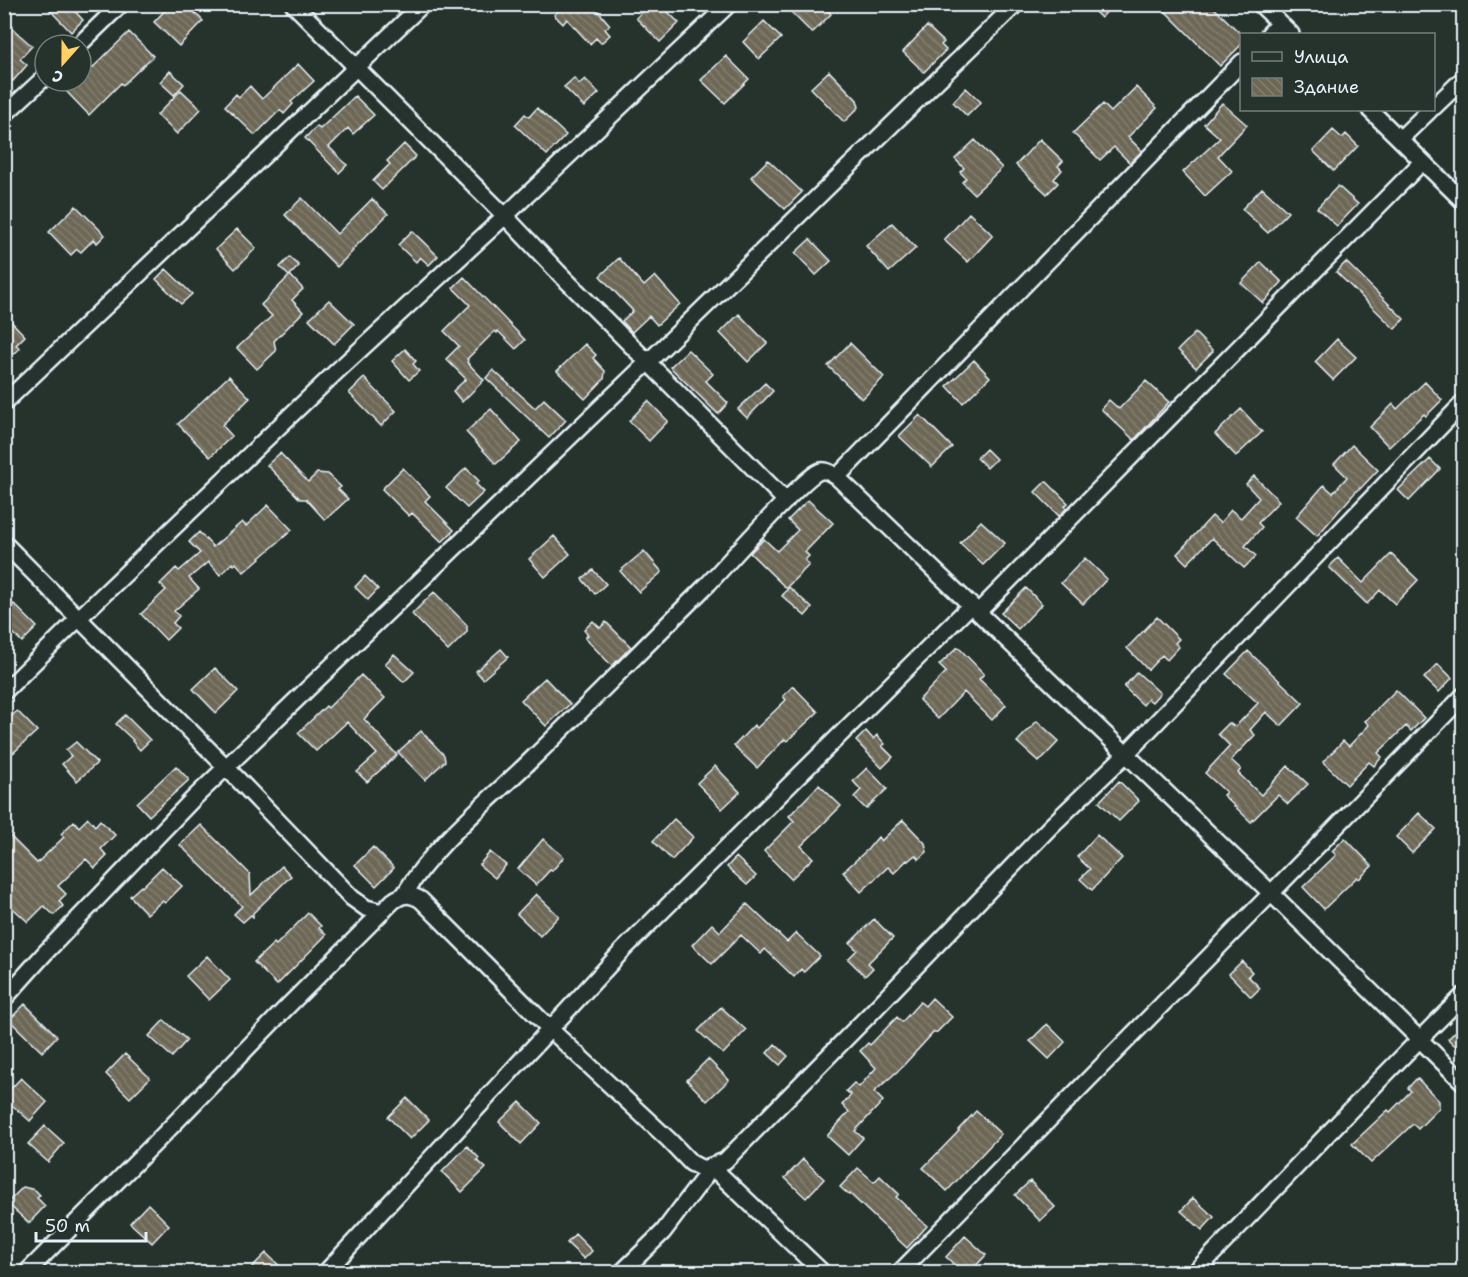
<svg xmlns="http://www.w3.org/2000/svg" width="1468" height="1277" viewBox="0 0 1468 1277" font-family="'Shantell Sans',sans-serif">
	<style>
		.building { fill: url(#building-back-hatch); stroke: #e8f1f8; stroke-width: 1.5 }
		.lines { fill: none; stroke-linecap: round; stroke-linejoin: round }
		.street-casing { stroke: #e8f1f8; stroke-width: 20 }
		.street { stroke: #26332d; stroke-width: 15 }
	</style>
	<defs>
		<pattern id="building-back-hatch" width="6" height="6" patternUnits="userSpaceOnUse" patternTransform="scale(1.5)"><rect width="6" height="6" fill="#6d6756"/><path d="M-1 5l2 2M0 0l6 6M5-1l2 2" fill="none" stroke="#827d6f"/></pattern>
	</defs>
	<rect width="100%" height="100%" fill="#26332d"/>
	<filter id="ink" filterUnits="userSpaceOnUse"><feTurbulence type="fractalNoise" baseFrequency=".0167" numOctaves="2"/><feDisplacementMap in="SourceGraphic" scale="12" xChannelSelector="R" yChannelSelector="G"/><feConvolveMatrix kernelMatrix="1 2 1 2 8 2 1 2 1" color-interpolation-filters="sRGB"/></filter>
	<g filter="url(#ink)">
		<path class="building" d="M44 4H68L83 20 71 32Z
			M171 4H201L194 12 203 21 179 46 154 22Z
			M565 4H592L610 25 605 29 610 35 601 43 596 38 590 44 567 19 563 24 554 15Z
			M650 4H660L679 23 660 42 636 18Z
			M783 4H821L831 14 812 33Z
			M1087 4H1114L1101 18Z
			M1158 4H1210L1242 35V44L1220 66Z
			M4 21 32 46 20 59 27 65 13 81 4 74Z
			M764 21 781 38 759 59 743 42Z
			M927 26 944 42 941 45 946 50 924 72 903 52Z
			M129 32 153 56 123 85 121 83 89 115 67 92 79 81H81V79Z
			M726 56 749 79 725 103 701 80Z
			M298 64 314 81 291 102 293 104 284 114 280 110 255 135 225 106 236 94 239 97 250 86 262 99Z
			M170 71 184 84 174 95 160 82Z
			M829 71 857 100 859 107 844 122 811 88Z
			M574 78 579 84 585 79 599 93 584 107 564 87Z
			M1136 87 1157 108 1128 137 1142 151 1130 163 1114 147 1100 160 1073 133 1103 104 1111 112Z
			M966 88 981 102 967 116 953 102Z
			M181 90 201 109 177 134 157 115Z
			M355 96 374 115 353 134 348 128 329 147 347 165 339 173 305 138 317 126 320 129Z
			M1222 103 1247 125 1218 156 1232 171 1205 196 1183 172 1220 138 1204 124Z
			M537 108 566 135 547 155 515 125 525 114 529 117Z
			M1333 130 1342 138 1346 134 1358 146 1334 171 1313 151Z
			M1040 139 1063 161 1058 166 1062 170 1054 179 1058 183 1047 194 1016 165Z
			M975 140 1002 168 974 194 962 182 966 178 960 172 964 168 955 159Z
			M404 144 416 156 382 190 373 181 390 164 387 161Z
			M768 160 802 192 785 209 751 177Z
			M1338 186 1358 204 1337 226 1317 208Z
			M1262 188 1288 212 1268 233 1242 209Z
			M302 198 337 234 372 199 388 214 352 250 353 251 337 267 285 215Z
			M76 206 105 235 97 243 94 239 81 252 77 249 71 255 49 232Z
			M969 213 993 235 968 262 944 240Z
			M892 223 916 248 889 272 866 246Z
			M237 229 256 248 235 269 216 249Z
			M412 231 438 256 429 265 420 257 416 262 398 245Z
			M810 239 831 261 816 275 795 253Z
			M290 257 299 266 289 276 280 267Z
			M619 258 644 286 655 276 680 304 657 325 649 316 632 332 622 321 633 311 600 276Z
			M1261 262 1282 282 1263 303 1241 283Z
			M1346 262 1404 319 1395 329 1336 272Z
			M166 269 192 294 181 304 156 279Z
			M290 275 303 289 292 300 303 312 274 341 276 351 257 369 237 348 272 316 261 305Z
			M464 277 525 340 516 349 498 331 497 333 495 331 467 359 468 360 467 362 484 380 462 402 453 391 466 379 446 359 459 346 444 331 470 305 453 288Z
			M329 300 354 324 334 344 309 319Z
			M4 314 25 336 16 345 20 348 10 358 7 354 4 356Z
			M739 314 767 343 748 362 720 333Z
			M1195 333 1213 351 1196 368 1178 350Z
			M1337 339 1356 357 1333 380 1315 362Z
			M850 343 884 377 862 399 828 366Z
			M585 344 596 355 593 358 605 371 604 379 585 399 557 371Z
			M405 349 416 361 413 364 419 371 409 380 392 361Z
			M688 350 713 374 706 381 728 403 718 414 670 367Z
			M974 360 990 377 963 403 947 386Z
			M493 370 535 408 544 399 566 420 549 438 486 378Z
			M229 376 250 398 222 425 232 436 210 457 178 424Z
			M364 378 396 411 381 426 349 393Z
			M1146 381 1169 402 1134 440 1101 409 1109 400 1119 409Z
			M1425 382 1442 400 1426 416 1424 414 1389 447 1370 427 1393 404 1397 409Z
			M765 383 773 391 747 418 738 409Z
			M648 401 668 421 649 441 629 421Z
			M491 409 521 442 496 464 466 432Z
			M1241 409 1262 432 1236 456 1215 434Z
			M920 415 952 447 932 467 899 436Z
			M1352 445 1378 470 1360 489 1359 488 1317 536 1296 517 1324 485 1333 493 1347 477 1334 464Z
			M986 449 996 459 987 468 977 458Z
			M280 453 308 482 317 473 328 474 341 487 338 489 348 499 325 520 306 499H300L267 465Z
			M1430 459 1440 469 1409 501 1398 490Z
			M403 468 430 496 425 501 454 530 442 542 412 513 409 516 382 489Z
			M466 468 479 481 476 484 484 492 467 508 446 488Z
			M1254 476 1279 501 1258 523 1262 527 1245 546 1256 556 1244 568 1212 538 1187 564 1177 554 1212 516 1220 523 1231 510 1241 518 1259 498 1246 484Z
			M1046 481 1068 503 1065 506 1067 508 1059 516 1035 492Z
			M808 500 833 523 805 552 809 556 805 560 809 565 786 588 750 553 764 539 777 551 798 530 788 520Z
			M268 505 292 530 244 572 236 563 234 565 232 563 220 575 208 562 189 578 199 589 174 611 179 616 173 623 178 628 166 640 141 614 166 590 160 584 176 568 179 571 200 553 189 542 199 532 213 547 242 522 246 526Z
			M981 521 1005 543 983 565 960 543Z
			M554 536 570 554 545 577 529 559Z
			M644 551 662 572 639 592 620 571Z
			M1391 554 1418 580 1395 604 1380 590 1367 604 1329 567 1338 558 1363 583Z
			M1085 558 1107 579 1083 604 1061 583Z
			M593 570 606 584 595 594 582 579Z
			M365 576 378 589 368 600 355 587Z
			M789 587 812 608 805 616 782 596Z
			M1026 588 1042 604 1018 629 1001 613Z
			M434 592 467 625V632L448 651 412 614Z
			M14 604 37 627 22 642 4 624V613Z
			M1157 617 1179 639 1175 643 1179 647 1167 660 1162 655 1148 670 1127 648Z
			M593 621 600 628 606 622 631 647 612 666 585 638 588 635 584 630Z
			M958 647 984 674 979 679 1006 705 992 720 964 692 938 719 919 700 946 672 939 665Z
			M501 649 508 657 483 679 476 671Z
			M1248 651 1303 703 1281 726 1266 712 1250 730 1255 735 1231 760 1241 769 1238 773 1261 795 1288 766 1308 784 1288 804 1278 795 1251 822 1223 795 1226 792 1205 773 1230 746 1218 734 1229 723 1235 727 1258 703 1226 674Z
			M394 654 414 672 404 682 385 664Z
			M1438 664 1452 678 1439 692 1424 678Z
			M215 668 238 691 216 713 193 689Z
			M1137 672 1160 693 1152 702 1148 699 1143 705 1124 687Z
			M361 675 385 698 364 719 397 755 367 782 357 772 377 754 347 722 316 751 298 733 326 706 328 708Z
			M545 678 570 704 546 726 521 700Z
			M793 686 818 712 787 741 785 739 757 768 734 746 754 725 757 728 786 700 783 696Z
			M1396 690 1424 718 1411 731 1406 726 1378 753 1382 757 1374 766 1369 762 1347 785 1323 762 1343 741 1349 746 1369 725 1365 721Z
			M17 711 37 731 13 753 4 744V723Z
			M125 715 150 740 140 750 132 741 133 740 116 724Z
			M1037 721 1059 741 1039 762 1017 742Z
			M421 731 444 755 445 761 425 780 398 752Z
			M866 731 873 739 877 735 885 744 882 746 893 757 882 768 856 741Z
			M76 742 97 763 77 781 62 764 71 756 66 750Z
			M176 766 189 780 149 816 137 803Z
			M715 766 740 792 722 809 697 783Z
			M867 768 887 789 866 809 854 797 861 790 853 781Z
			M1119 781 1139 801 1119 821 1099 802Z
			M819 785 841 806 801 846 813 858 791 879 764 851 794 821 789 816Z
			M1419 813 1436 829 1412 853 1396 837Z
			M88 818 95 826 100 820 115 835 101 849 107 856 95 868 86 859 58 886 66 894 59 901 63 906 54 915 44 906 28 922 4 900V830L37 863 64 837 61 834 74 821 79 827Z
			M674 819 693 837 672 860 653 841Z
			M903 820 925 843 927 852 919 859 915 855 908 861 907 860 894 873 888 867 861 892 843 872 868 849 878 837 881 841Z
			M201 825 250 874 251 895 282 866 291 876 253 913V917L251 915 243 922 234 914 242 906 180 845Z
			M1097 835 1122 858 1092 890 1080 879 1090 869 1077 857Z
			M1345 838 1372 866 1359 879 1357 877 1324 909 1303 887 1336 855 1332 851Z
			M543 839 564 857 552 871 550 870 536 885 518 869Z
			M373 847 394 868 376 886 355 865Z
			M490 852 506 865 495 878 479 865Z
			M736 857 756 876 747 885 727 867Z
			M162 867 182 886 165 903 162 901 147 914 130 896 141 886 142 887Z
			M536 894 559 916 540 936 517 914Z
			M747 904 787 942 796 933 820 956 804 972 801 969 794 977 765 949 761 954 741 935 712 964 692 945 712 924 720 932Z
			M308 913 321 926 319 928 326 935 277 985 254 962 274 943 276 945Z
			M874 919 893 938 868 963 873 968 865 976 848 959 857 950 850 943Z
			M207 956 230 980 209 1000 186 976Z
			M1242 961 1252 972 1248 976 1260 988 1251 997 1229 974Z
			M932 998 952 1017 936 1033 934 1032 900 1069 874 1092 883 1101 855 1131 863 1138 848 1155 827 1136 849 1112 842 1105 851 1095 846 1091 854 1083 859 1087 876 1068 860 1051 868 1043 870 1045 897 1017 902 1022 920 1002 925 1006Z
			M25 1004 57 1036 42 1052 9 1020Z
			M721 1007 746 1030 723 1054 698 1031Z
			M164 1020 187 1040 172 1057 149 1036Z
			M1464 1023V1054L1448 1039Z
			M1047 1024 1065 1042 1049 1059 1030 1041Z
			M775 1044 788 1056 780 1065 767 1053Z
			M125 1054 150 1078 130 1098 106 1074Z
			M708 1059 729 1080 707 1101 687 1080Z
			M21 1078 47 1102 30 1121 4 1098V1096Z
			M1417 1078 1439 1101V1108L1418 1129 1413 1124 1371 1163 1352 1144 1388 1110 1390 1112 1411 1091 1408 1088Z
			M407 1098 429 1120 410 1139 388 1117Z
			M520 1102 541 1123 521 1144 499 1122Z
			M976 1111 1001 1134 947 1191 923 1168 959 1131 958 1130Z
			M45 1126 64 1143 48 1162 28 1144Z
			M467 1146 479 1158 477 1160 486 1168 462 1192 442 1172Z
			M803 1159 824 1179 806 1198 785 1178Z
			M858 1168 874 1182 880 1176 899 1194 896 1197 927 1226 907 1248 850 1194 849 1195 840 1187Z
			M1030 1181 1055 1207 1040 1221 1015 1195Z
			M23 1187 35 1190 40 1195 37 1198 45 1206 29 1223 7 1203Z
			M1193 1198 1214 1217 1202 1230 1181 1211Z
			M148 1204 169 1225 152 1243 130 1223Z
			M575 1234 592 1251 584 1259 567 1243Z
			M965 1236 986 1255 970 1272H963L946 1257Z
			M266 1253 286 1272H247Z"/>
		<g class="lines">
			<defs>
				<path id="street" d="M293 4 505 216 558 272 786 501
					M1260 4 1291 34
					M1269 34 1279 23
					M79 45 121 4
					M1434 107 1464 78
					M1370 110 1464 202
					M4 115 45 77
					M1400 139 1430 110
					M4 403 423 4
					M837 477 1242 62
					M4 543 226 767 352 898 366 908 382 912
					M978 612 1422 162
					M4 692 79 618 336 372 505 216 729 4
					M404 895C434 844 489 801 531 760 591 702 649 642 709 583 724 567 807 473 821 471 827 470 832 474 837 477L1272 894 1464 1083
					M4 999 45 953 193 799 648 362 1016 4
					M712 1167 822 1272
					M27 1272 164 1134 288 1006 393 901C404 893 411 894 421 900L550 1029 669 1140 691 1163 703 1169 725 1161 872 1012 1050 827 1126 754 1464 402
					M326 1272 623 950 971 605
					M622 1272 663 1232 712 1167
					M900 1272C1088 1079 1277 889 1464 695
					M1195 1272C1285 1180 1372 1085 1464 995"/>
			</defs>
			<use href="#street" class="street-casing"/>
			<use href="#street" class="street"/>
		</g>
	</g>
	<rect width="1468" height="1277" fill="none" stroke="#26332d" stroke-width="24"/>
	<rect x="12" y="12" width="1444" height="1253" fill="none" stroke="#e8f1f8" stroke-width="2" filter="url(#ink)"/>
	<rect x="1240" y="33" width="195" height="78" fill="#26332d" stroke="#747f7e" stroke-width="1.5"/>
	<rect x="1252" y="52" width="30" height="9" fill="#26332d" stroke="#747f7e" stroke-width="1.5"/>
	<text x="1294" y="63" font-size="18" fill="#e8f1f8">Улица</text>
	<rect x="1252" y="78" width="30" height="18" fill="url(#building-back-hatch)" stroke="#747f7e" stroke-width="1.5"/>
	<text x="1294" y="93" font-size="18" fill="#e8f1f8">Здание</text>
	<g transform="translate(63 63) rotate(201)"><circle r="28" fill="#26332d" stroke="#747f7e" stroke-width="1.5"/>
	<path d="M0-4.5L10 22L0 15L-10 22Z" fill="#ffd166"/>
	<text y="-9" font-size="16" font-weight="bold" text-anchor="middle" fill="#e8f1f8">С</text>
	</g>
	<path d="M36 1232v9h110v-9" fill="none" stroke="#e8f1f8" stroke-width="3"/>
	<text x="45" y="1232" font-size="18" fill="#e8f1f8" stroke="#26332d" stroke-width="4.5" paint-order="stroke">50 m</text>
</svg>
